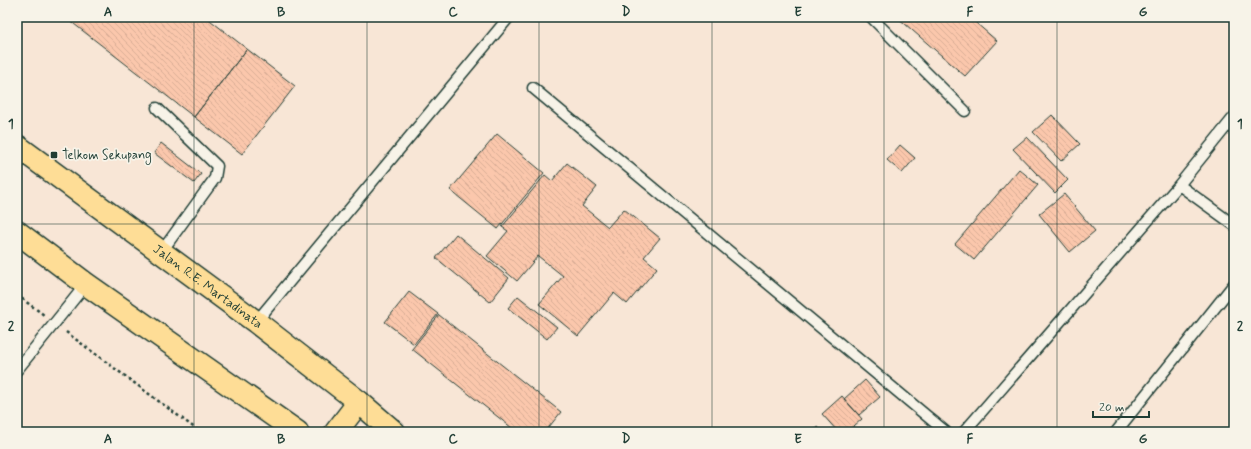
<svg xmlns="http://www.w3.org/2000/svg" width="1251" height="449" viewBox="0 0 1251 449" font-family="Mynerve,sans-serif">
	<style>
		.building { fill: url(#building-back-hatch); stroke: #1f3d34 }
		.lines { fill: none; stroke-linecap: round; stroke-linejoin: round }
		.lane-casing { stroke: #1f3d34; stroke-width: 13 }
		.highway-casing { stroke: #1f3d34; stroke-width: 25 }
		.path { stroke: #1f3d34; stroke-width: 2.5; stroke-dasharray: 3 3; stroke-linecap: butt }
		.lane { stroke: #f7f3e8; stroke-width: 10 }
		.highway { stroke: #fedd96; stroke-width: 22 }
		.grid { fill: none; stroke: #1f3d34; stroke-width: 1; stroke-opacity: 0.55 }
		.poi-dot { fill: #1f3d34; stroke: #f7f3e8; stroke-width: 1.5 }
		.labels { text-anchor: middle; dominant-baseline: central; stroke-width: 3.5; stroke-linejoin: round; paint-order: stroke }
		.poi-label { font-size: 13px; fill: #1f3d34; stroke: #f7f3e8; text-anchor: start }
		.street-label { font-size: 13px; fill: #1f3d34; stroke: #f7f3e8 }
		.neatline { fill: none; stroke: #1f3d34; stroke-width: 1.5 }
		.grid-label { font-size: 13px; text-anchor: middle; font-weight: bold; fill: #1f3d34 }
	</style>
	<defs>
		<pattern id="building-back-hatch" width="6" height="6" patternUnits="userSpaceOnUse"><rect width="6" height="6" fill="#fbc7ac"/><path d="M-1 5l2 2M0 0l6 6M5-1l2 2" fill="none" stroke="#d7ac95"/></pattern>
	</defs>
	<rect width="100%" height="100%" fill="#f8e6d6"/>
	<filter id="ink" filterUnits="userSpaceOnUse"><feTurbulence type="fractalNoise" baseFrequency=".025" numOctaves="2"/><feDisplacementMap in="SourceGraphic" scale="8" xChannelSelector="R" yChannelSelector="G"/><feConvolveMatrix kernelMatrix="1 2 1 2 8 2 1 2 1" color-interpolation-filters="sRGB"/></filter>
	<g filter="url(#ink)">
		<path class="building" d="M65 17H206L247 49 194 117Z
			M897 17H969L997 41 965 76Z
			M247 49 295 86 242 154 194 117Z
			M1052 115 1080 144 1061 161 1033 132Z
			M497 134 544 173 498 229 450 190Z
			M1027 137 1068 180 1055 193 1013 149Z
			M161 143 201 174 194 183 154 153Z
			M900 145 915 158 902 173 887 160Z
			M567 163 597 187 582 206 608 227 624 209 660 238 644 257 657 268 627 304 614 293 578 336 539 304 563 276 538 256 517 281 487 256 508 231 502 227 545 175 552 181Z
			M1019 169 1038 185 974 260 955 244Z
			M1064 194 1095 231 1070 252 1039 214Z
			M456 234 509 278 490 302 436 258Z
			M409 292 438 314 414 344 385 322Z
			M518 296 557 327 547 339 508 308Z
			M439 315 561 412 545 432H517L412 349Z
			M865 380 880 397 859 415 844 399Z
			M842 396 862 419 847 432H838L822 414Z
			M818 427 823 432H812Z"/>
		<g class="lines">
			<defs>
				<path id="lane" d="M871 17 965 111
					M533 88 946 432
					M157 108 217 166 215 178 162 251
					M1179 185 1234 225
					M256 322 509 17
					M17 370 86 284
					M964 432 1179 185 1234 117
					M1116 432 1234 284"/>
				<g id="highway">
					<path id="s1" d="M17 146 256 322 359 402 394 432"/>
					<path d="M17 232 86 284 297 432"/>
					<path d="M336 432 359 402"/>
				</g>
			</defs>
			<use href="#lane" class="lane-casing"/>
			<use href="#highway" class="highway-casing"/>
			<path class="path" d="M17 295 44 315
				M66 332 200 432"/>
			<use href="#lane" class="lane"/>
			<use href="#highway" class="highway"/>
		</g>
	</g>
	<path class="grid" d="M194 17V432M367 17V432M539 17V432M712 17V432M884 17V432M1057 17V432M17 224H1234"/>
	<rect class="poi-dot" x="50" y="151" width="8" height="8" rx="2"/>
	<g class="labels">
		<g class="poi-label">
			<text x="62" y="155">Telkom Sekupang</text>
		</g>
		<g class="street-label">
			<text stroke="none"><textPath href="#s1" startOffset="237">Jalan R.E. Martadinata</textPath></text>
		</g>
	</g>
	<rect width="1251" height="449" fill="none" stroke="#f7f3e8" stroke-width="44"/>
	<path d="M1093 411v6h56v-6" fill="none" stroke="#1f3d34" stroke-width="2"/>
	<text x="1099" y="411" font-size="12" fill="#1f3d34" stroke="#f7f3e8" stroke-width="3" paint-order="stroke">20 m</text>
	<rect x="22" y="22" width="1207" height="405" class="neatline"/>
	<g class="grid-label">
		<text x="108" y="16">A</text>
		<text x="281" y="16">B</text>
		<text x="453" y="16">C</text>
		<text x="626" y="16">D</text>
		<text x="798" y="16">E</text>
		<text x="970" y="16">F</text>
		<text x="1143" y="16">G</text>
		<text x="11" y="128">1</text>
		<text x="1240" y="128">1</text>
		<text x="11" y="330">2</text>
		<text x="1240" y="330">2</text>
		<text x="108" y="443">A</text>
		<text x="281" y="443">B</text>
		<text x="453" y="443">C</text>
		<text x="626" y="443">D</text>
		<text x="798" y="443">E</text>
		<text x="970" y="443">F</text>
		<text x="1143" y="443">G</text>
	</g>
</svg>
